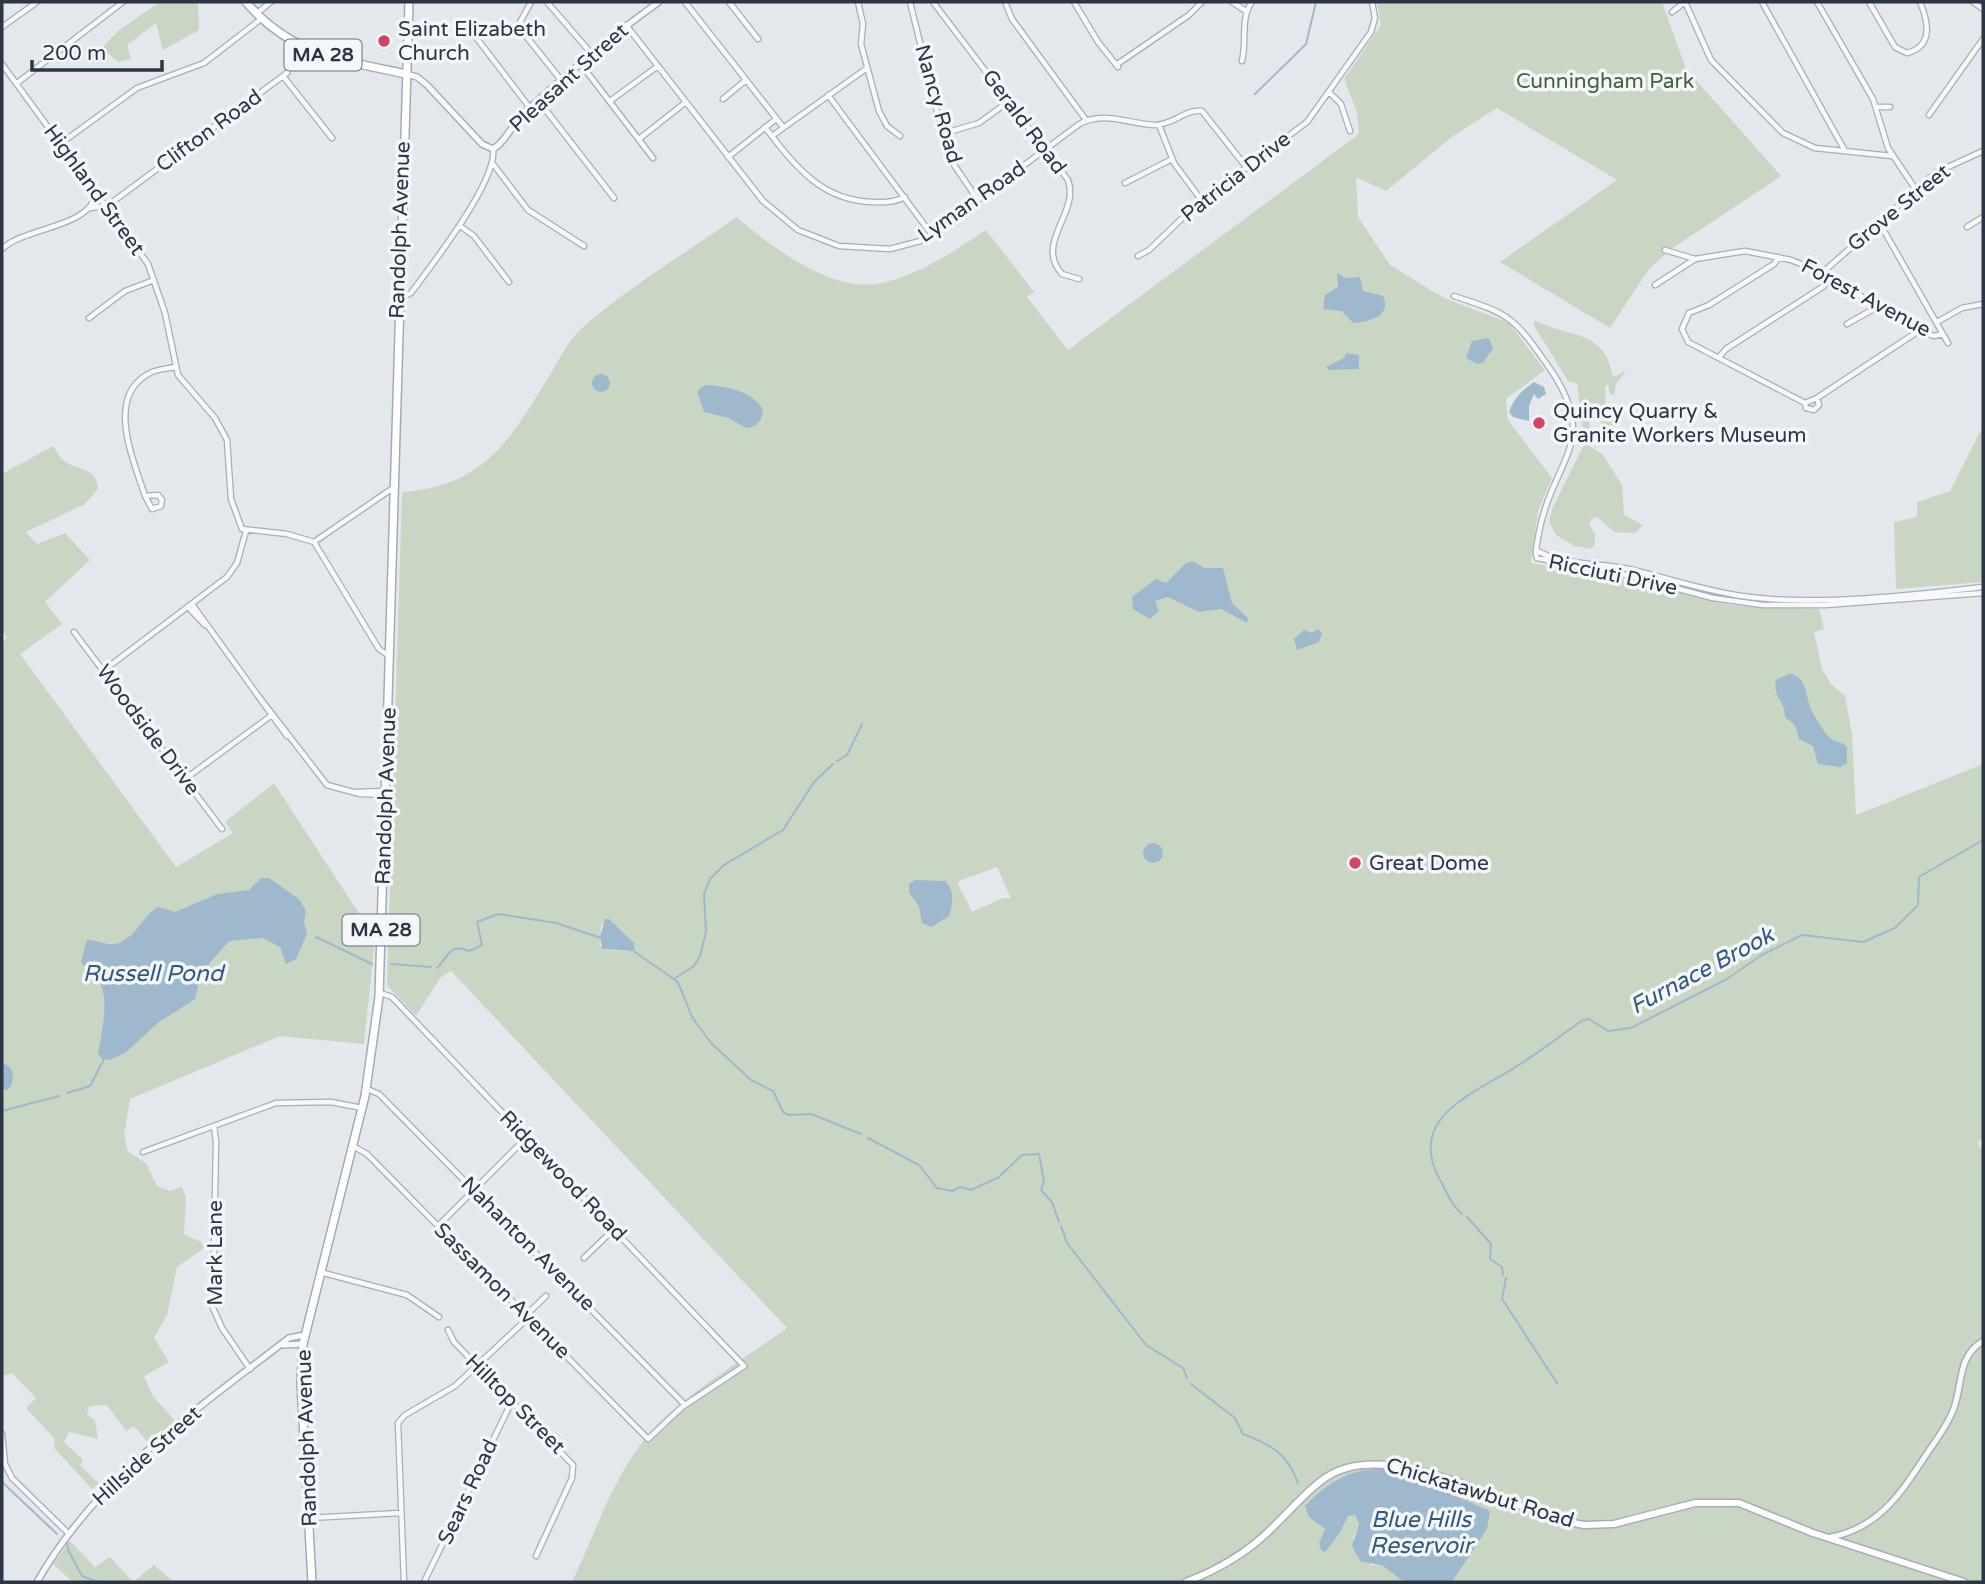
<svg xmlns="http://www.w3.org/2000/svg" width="1985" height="1584" viewBox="0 0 1985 1584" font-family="'Varela Round',sans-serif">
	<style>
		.green { fill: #cad6c4; fill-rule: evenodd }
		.water { fill: #9eb8cd }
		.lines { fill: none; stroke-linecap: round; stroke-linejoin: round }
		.stream { stroke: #9eb8cd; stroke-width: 2 }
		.minor-casing { stroke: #a8aeb7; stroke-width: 7 }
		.tertiary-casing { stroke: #a8aeb7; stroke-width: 8 }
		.secondary-casing { stroke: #a8aeb7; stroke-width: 9 }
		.primary-casing { stroke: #a2acb8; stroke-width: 10 }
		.minor { stroke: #f7f8fa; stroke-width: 4.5 }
		.tertiary { stroke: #f7f8fa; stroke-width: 5 }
		.secondary { stroke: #fff; stroke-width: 6 }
		.primary { stroke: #fff; stroke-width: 7 }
		.poi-dot { fill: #d44564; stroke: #f4f6f9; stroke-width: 2.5 }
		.labels { text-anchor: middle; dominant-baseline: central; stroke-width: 7; stroke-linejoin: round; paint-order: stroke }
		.shield { fill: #f4f6f9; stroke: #67707b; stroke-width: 2 }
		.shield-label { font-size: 19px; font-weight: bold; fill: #2a3645 }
		.poi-label { font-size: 21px; fill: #2a3645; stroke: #f4f6f9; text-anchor: start }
		.street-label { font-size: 21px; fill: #2a3645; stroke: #f4f6f9 }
		.park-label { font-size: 21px; fill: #426237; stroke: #f4f6f9 }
		.water-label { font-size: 23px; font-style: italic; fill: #32587b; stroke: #f4f6f9 }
	</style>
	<rect width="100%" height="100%" fill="#e4e7ec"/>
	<path class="green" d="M160 2H198L199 30 163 50 156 23 127 45 131 59 118 62 102 48 118 31Z
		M1377 2H1662L1686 69 1781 176 1671 249 1649 269 1610 328 1500 262 1617 180 1497 108 1453 136 1386 191 1356 177 1358 217 1390 265 1444 298 1509 323 1545 370 1506 399 1508 420 1552 478 1538 511 1531 563 1619 578 1731 605 1819 609 1824 629 1814 632 1822 669 1831 684 1845 696 1852 734 1856 815 1983 764V1138L1977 1143 1983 1150V1582H1418L1355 1515 1359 1524 1353 1538 1371 1565 1383 1566 1404 1582H572C595 1534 613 1477 648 1435 678 1399 747 1357 787 1328L451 971 440 978 416 1016 387 985 402 492C486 486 511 438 551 373 560 358 568 341 581 329 628 287 686 253 737 217 768 245 830 291 875 284 915 278 953 252 986 230L1034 292 1027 297 1068 350 1359 134 1357 112 1344 79 1381 25ZM997 867 1011 898H1003L972 912 957 882ZM609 919 634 943 629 951 605 950 600 946 601 925ZM1345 1518 1343 1526 1322 1546 1319 1543 1325 1533Z
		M1535 320C1568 339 1604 327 1613 377L1626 371 1616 384 1614 395 1610 394 1608 385 1605 386 1606 409 1610 414 1618 415 1609 437 1599 432 1605 412 1600 411 1590 420 1588 440H1581L1582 424 1577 383 1568 381 1533 324Z
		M1983 426V582L1896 589 1894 522 1917 517V502L1950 491Z
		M1585 443 1603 455 1622 485 1624 515 1643 525 1635 533 1614 532 1597 517 1592 518 1589 524 1595 534V544L1591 549 1575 546 1556 535 1549 522 1552 509Z
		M53 446C56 450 60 458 64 461 78 471 97 467 98 489L85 504 26 532 37 544 65 533 90 560 45 602 62 624 20 654 176 867 233 833 225 822 274 783 375 938 364 1044 280 1036 130 1099 124 1135 128 1152 146 1163 157 1186 170 1191 182 1187 186 1198 184 1234 201 1242 204 1248 177 1267 167 1315 154 1338 169 1362 144 1376 153 1396 176 1422 149 1444 134 1426 126 1431 107 1405 89 1406 87 1415 95 1420 98 1439 69 1432 64 1442 83 1460 80 1465 99 1484 92 1489 54 1448 55 1439 26 1408 36 1398 12 1373 2 1376V642L7 638 2 630V474Z
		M70 1541 95 1567 110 1557 133 1582 154 1565 174 1582H73L53 1564Z"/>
	<path class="water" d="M1337 273 1345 278 1360 277 1363 291 1383 296C1392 316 1370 322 1353 323L1342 311 1323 309 1325 295 1338 287Z
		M1489 338 1493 348 1483 363 1477 364 1466 358 1472 341Z
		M1346 353 1359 355V369L1329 370 1326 367 1344 358Z
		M592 383a9 9 0 1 1 18 0a9 9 0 1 1-18 0Z
		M1534 382 1544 387 1546 394 1538 399 1534 394 1529 406V421L1513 417 1509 412C1514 397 1524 389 1534 382Z
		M705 385C726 386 753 391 763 410 762 421 757 427 746 428L729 418 704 412 697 391Z
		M1193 561 1204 568H1223L1232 603 1248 618 1247 623 1221 609 1199 612 1168 597 1155 601 1159 611 1150 619 1133 609 1132 597 1156 579 1166 583 1186 563Z
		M1318 629 1322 633 1319 642 1297 650 1294 639 1304 630 1312 633Z
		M1789 674C1807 676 1805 694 1811 709 1811 711 1826 735 1828 736 1833 742 1842 741 1847 747V763L1841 767 1818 764 1813 746 1799 739 1795 725 1785 717C1786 703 1772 696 1776 680Z
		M1143 853a10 10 0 1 1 20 0a10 10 0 1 1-20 0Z
		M261 878H269L299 899 306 911 304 922 307 934 296 959 286 964 280 947 263 938 229 941 202 972 195 999 159 1022 125 1053 109 1060 102 1059 98 1053C102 1029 111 999 97 977 93 971 85 968 81 962L87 940C95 939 104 945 114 944 135 941 141 917 158 907L175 912 217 894 249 890Z
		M915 880 945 881C955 890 953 904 949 916L931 927 922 923 919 906 909 893V884Z
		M605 919H609L634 943 635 951 602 949 600 937Z
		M2 1063C14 1067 14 1076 11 1086L7 1090 2 1089Z
		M1383 1469 1404 1473 1490 1511 1487 1529 1452 1582H1404L1383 1566 1360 1561 1352 1546 1359 1524 1355 1515 1348 1516 1339 1534 1325 1552 1321 1550 1319 1543 1325 1529 1309 1517 1305 1506C1327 1483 1350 1468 1383 1469Z"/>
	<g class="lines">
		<path class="stream" d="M1255 94 1306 44 1316 2
			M837 761 847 755 862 724
			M316 937 372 964
			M635 952 678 982 692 1017 711 1043 751 1080 773 1091 783 1112 789 1115 811 1114 861 1134
			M391 964 431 967
			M437 968C449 956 449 943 469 951L482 945 477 922 498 914 556 923 601 938
			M674 979 694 966 700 956 706 932 704 894 710 879 724 865 783 830 814 782 833 764
			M67 1093 90 1086 104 1059
			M2 1111 59 1096
			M868 1138 919 1165 937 1188 952 1191 960 1187 971 1190 999 1177 1022 1155 1039 1154 1044 1182 1041 1190 1052 1202 1059 1222
			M1462 1214C1451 1205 1446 1190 1439 1178 1406 1115 1477 1093 1517 1066 1540 1052 1561 1035 1583 1020L1589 1019 1608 1031 1631 1028 1727 979 1760 956 1802 935 1863 942 1895 928 1918 905 1919 877 1983 840
			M1467 1217 1491 1244 1490 1259 1502 1267 1503 1275
			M1061 1226 1067 1243 1146 1345 1183 1368 1187 1378
			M1506 1278 1502 1299 1557 1383
			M1191 1384 1235 1418 1243 1434C1270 1444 1288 1454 1298 1483
			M2 1482 57 1534
			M67 1542 68 1550 82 1576 98 1582"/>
		<defs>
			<path id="minor" d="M531 2 518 26 561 80
				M547 2 591 53
				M685 2 783 127
				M729 2 758 39
				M858 2 863 24 861 44 879 111 887 126 900 136
				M910 2 948 156 978 200
				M933 2 1068 180C1080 213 1034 243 1062 274L1079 279
				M1005 2 1012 19 1086 120
				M1074 2 1098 42 1118 67
				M1232 2 1246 11
				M1685 2 1711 60 1783 133 1815 148 1892 156
				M1762 2 1844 149
				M1817 2 1873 99 1888 148 1916 190
				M1869 2 1895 47 1907 53C1934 46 1928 21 1920 2
				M1973 2 1983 9
				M1672 12 1685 2
				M257 13 271 2
				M626 25 763 201 798 230 839 246 890 249 924 240 1078 125C1102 110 1129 124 1155 125 1173 125 1185 109 1202 111L1247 168
				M2 27 37 2
				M475 36 530 108
				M1242 61C1247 42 1240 17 1252 2
				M580 63 653 158
				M2 64 148 264 165 313 178 375 215 418 227 440 231 499 242 529 287 534 314 542
				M1116 65 1189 15 1202 2
				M283 76 332 138
				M17 83 123 2
				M1330 93 1341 104 1350 131
				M828 95 932 235
				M723 99 746 80
				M538 100 614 198
				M610 101 658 66
				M1876 107H1890
				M1929 115 1983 39
				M1159 125 1174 163 1202 201
				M765 127C794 165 821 201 873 202 884 203 895 202 905 197
				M942 134 979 123 1008 102
				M772 136 867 68
				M639 139 686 102
				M60 144 137 88 204 63 261 19
				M728 157 776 119
				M493 164 528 210 584 246
				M1125 183 1172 159
				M89 208 107 206 287 73 300 47
				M1879 222 1948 343
				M460 226 474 236 509 282
				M1967 227 1983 217
				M2 249C24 227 91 228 96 193
				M1665 250 1695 259 1745 251 1791 260 1816 270 1923 332 1934 336 1943 334
				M1138 256 1149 250 1195 206 1307 122 1371 32 1375 18 1372 2
				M1779 257 1774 264 1709 305 1689 313 1682 329 1688 342 1805 403 1817 398 1920 330
				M1821 274 1935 173 1983 151
				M1655 285 1695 259
				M1454 296C1509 314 1513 316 1546 363 1603 442 1554 456 1539 532 1538 541 1534 551 1537 558L1626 575 1713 598 1763 605H1825L1983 593
				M399 298 411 293C431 266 498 180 493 149
				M89 318 125 291 154 280
				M1937 322 1962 308 1983 304
				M1847 324 1877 307
				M1719 357 1726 349 1824 286 1829 279
				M1805 403 1806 408 1814 410 1819 405 1817 398
				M145 496 158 495 162 500 161 506 152 509 145 496C134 461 105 398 148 374 156 369 166 369 175 367
				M314 542 379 649 389 656
				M314 542 393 488
				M1536 550C1560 565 1596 563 1624 568 1666 577 1706 592 1749 597 1817 606 1914 595 1983 587
				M192 604 287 736
				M188 607 205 625
				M74 632 222 829
				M103 671 227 577 237 563 246 531
				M256 693 327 785 360 794 386 795
				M185 779 272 715
				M356 792 385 791
				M367 1089 379 1094 685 1405
				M214 1127 216 1141 213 1308 222 1328 250 1369
				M353 1146 367 1154 648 1439 682 1407 744 1366 392 997 380 993
				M143 1152 276 1103 331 1102 362 1108
				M438 1226 526 1138
				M584 1258 614 1229
				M320 1272 407 1295 439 1317
				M526 1315 546 1296
				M448 1330 454 1342 573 1465 572 1478 536 1556
				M2 1434 5 1464 12 1478 67 1532
				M309 1518 400 1513
				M404 1582 398 1423 405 1415 455 1386 528 1318
				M424 1582 512 1401"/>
			<path id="tertiary" d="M406 74 417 77 427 85 482 144 493 149C506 142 513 122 525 112 568 73 612 35 659 2
				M283 1345 303 1344
				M1831 1537C1879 1528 1901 1493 1926 1455 1936 1440 1948 1425 1954 1408 1963 1383 1957 1357 1983 1341
				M37 1582C96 1478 196 1410 289 1338L304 1335"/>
			<path id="secondary" d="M1186 1582C1217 1570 1247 1553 1271 1529 1289 1512 1305 1492 1325 1478 1390 1433 1512 1513 1584 1525L1614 1524 1695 1503H1739L1813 1533 1964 1582"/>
			<path id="primary" d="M246 2C291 55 341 60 406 74
				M312 1582 301 1384 303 1344 365 1096 379 997 409 2"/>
		</defs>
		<use href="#minor" class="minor-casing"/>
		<use href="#tertiary" class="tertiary-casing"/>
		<use href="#secondary" class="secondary-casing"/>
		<use href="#primary" class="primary-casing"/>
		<use href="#minor" class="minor"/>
		<use href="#tertiary" class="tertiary"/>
		<use href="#secondary" class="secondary"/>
		<use href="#primary" class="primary"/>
	</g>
	<g class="poi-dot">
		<circle cx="384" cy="41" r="7"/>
		<circle cx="1539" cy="423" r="7"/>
		<circle cx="1355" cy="863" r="7"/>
	</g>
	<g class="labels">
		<g class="shield">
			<rect x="284.5" y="39.5" width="77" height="31" rx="5"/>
			<rect x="342.5" y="914.5" width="77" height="31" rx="5"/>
		</g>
		<g class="shield-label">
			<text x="323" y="55">MA 28</text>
			<text x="381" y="930">MA 28</text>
		</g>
		<g class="poi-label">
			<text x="398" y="29">Saint Elizabeth<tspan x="398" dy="24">Church</tspan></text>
			<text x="1553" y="411">Quincy Quarry &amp;<tspan x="1553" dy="24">Granite Workers Museum</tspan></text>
			<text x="1369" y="863">Great Dome</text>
		</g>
		<g class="street-label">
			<text transform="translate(569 78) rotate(-42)">Pleasant Street</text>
			<text transform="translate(938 104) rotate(74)">Nancy Road</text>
			<text transform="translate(1024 122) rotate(53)">Gerald Road</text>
			<text transform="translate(209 131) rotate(-36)">Clifton Road</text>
			<text transform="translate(1236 177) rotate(-38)">Patricia Drive</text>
			<text transform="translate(94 190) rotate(54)">Highland Street</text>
			<text transform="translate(972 202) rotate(-35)">Lyman Road</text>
			<text transform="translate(1899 208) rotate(-39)">Grove Street</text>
			<text transform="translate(400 230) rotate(-88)">Randolph Avenue</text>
			<text transform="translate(1866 298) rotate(28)">Forest Avenue</text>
			<text transform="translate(1613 575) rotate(12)">Ricciuti Drive</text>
			<text transform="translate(148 730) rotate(53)">Woodside Drive</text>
			<text transform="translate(386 796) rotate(-88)">Randolph Avenue</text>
			<text transform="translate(563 1176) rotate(46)">Ridgewood Road</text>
			<text transform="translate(528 1244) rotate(45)">Nahanton Avenue</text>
			<text transform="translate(215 1253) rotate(-90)">Mark Lane</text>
			<text transform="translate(502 1291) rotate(45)">Sassamon Avenue</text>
			<text transform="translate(515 1404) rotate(45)">Hilltop Street</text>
			<text transform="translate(307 1438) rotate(-92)">Randolph Avenue</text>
			<text transform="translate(147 1456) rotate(-42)">Hillside Street</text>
			<text transform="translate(468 1492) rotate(-65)">Sears Road</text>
			<text transform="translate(1480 1493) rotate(17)">Chickatawbut Road</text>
		</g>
		<g class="park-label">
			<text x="1605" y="81">Cunningham Park</text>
		</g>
		<g class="water-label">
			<text transform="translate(1702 971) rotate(-28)">Furnace Brook</text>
			<text x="153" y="974">Russell Pond</text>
			<text x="1421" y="1520">Blue Hills<tspan x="1421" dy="26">Reservoir</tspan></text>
		</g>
	</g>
	<rect width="1985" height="1584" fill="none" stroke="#2a3645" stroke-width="7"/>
	<path d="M32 60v10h130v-10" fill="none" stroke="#2a3645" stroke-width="3.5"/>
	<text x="42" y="60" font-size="21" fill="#2a3645" stroke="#f4f6f9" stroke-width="5" paint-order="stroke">200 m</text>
</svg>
